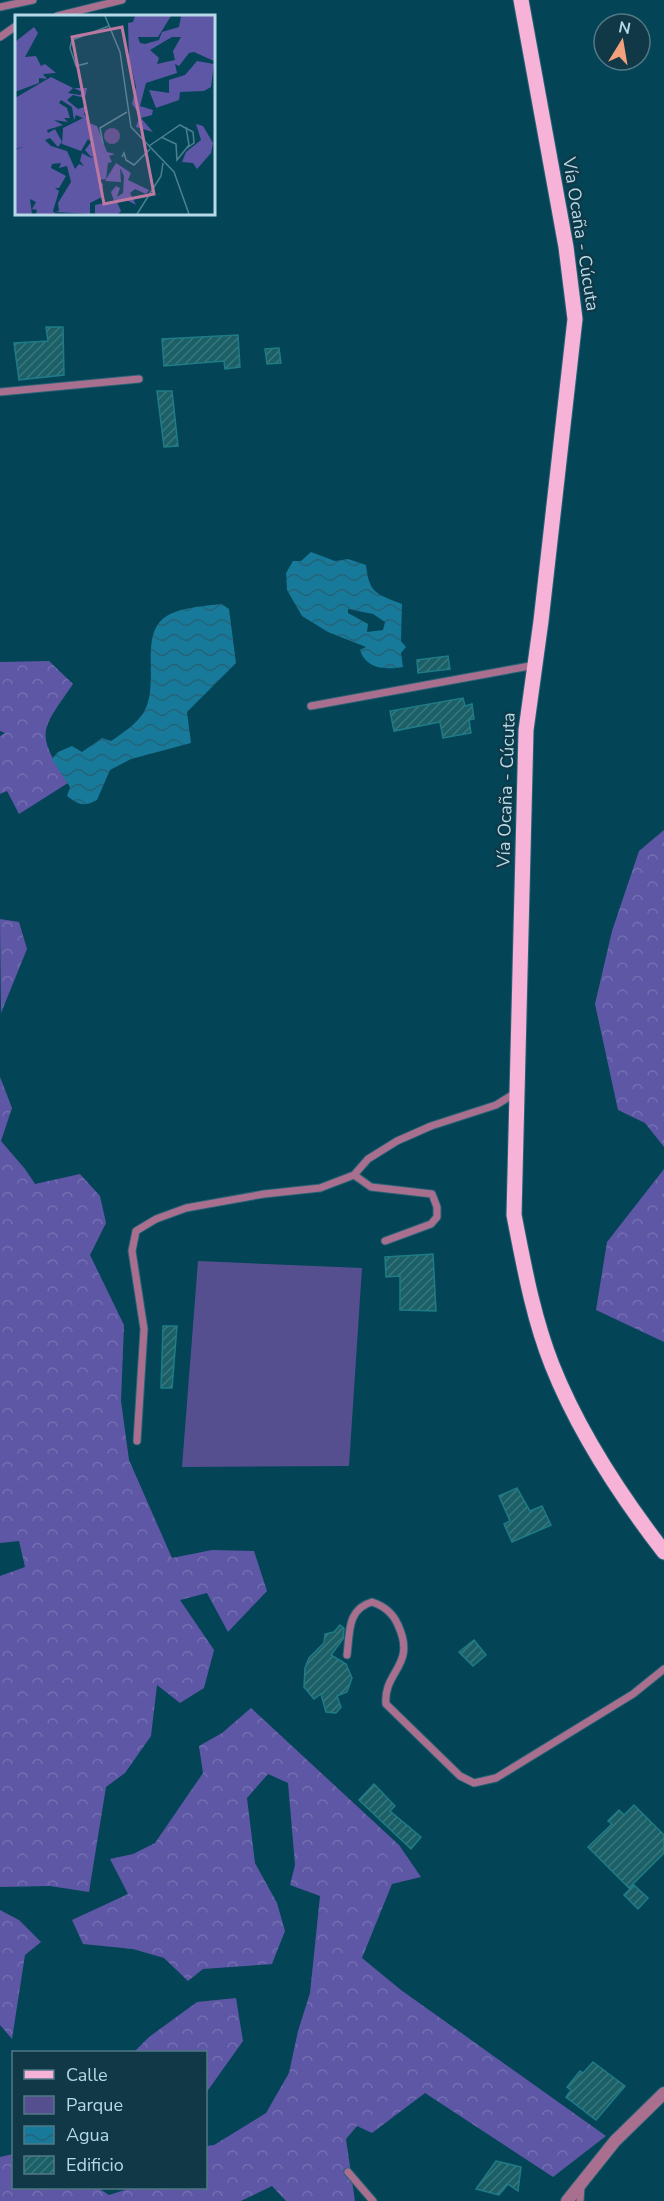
<svg xmlns="http://www.w3.org/2000/svg" width="664" height="2201" viewBox="0 0 664 2201" font-family="'Nunito Sans',sans-serif">
	<style>
		.forest { fill: url(#forest-crowns) }
		.green { fill: #554f8f }
		.water { fill: url(#water-waves); fill-rule: evenodd }
		.building { fill: url(#building-hatch); stroke: #1f7c86; stroke-width: 1.5 }
		.lines { fill: none; stroke-linecap: round; stroke-linejoin: round }
		.lane-casing { stroke: #276274; stroke-width: 9 }
		.street-casing { stroke: #276274; stroke-width: 14 }
		.primary-casing { stroke: #276274; stroke-width: 17 }
		.lane { stroke: #a8708e; stroke-width: 7 }
		.street { stroke: #a8708e; stroke-width: 12 }
		.primary { stroke: #f6b2d7; stroke-width: 15 }
		.labels { text-anchor: middle; dominant-baseline: central; stroke-width: 4.5; stroke-linejoin: round; paint-order: stroke }
		.street-label { font-size: 18px; fill: #b6d9e7; stroke: #103846 }
		.inset-road { fill: none; stroke: #4b8091; stroke-width: 1.5 }
		.view { fill: #bc78a1; fill-opacity: 0.15; stroke: #bc78a1; stroke-width: 3 }
		.inset-edge { fill: none; stroke: #b6d9e7; stroke-width: 3 }
	</style>
	<defs>
		<pattern id="forest-crowns" width="20" height="18" patternUnits="userSpaceOnUse" patternTransform="scale(1.5)"><rect width="20" height="18" fill="#5e57a5"/><path d="M2 6a3 3 0 1 1 6 0M12 15a3 3 0 1 1 6 0" fill="none" stroke="#736fb1"/></pattern>
		<pattern id="water-waves" width="16" height="10" patternUnits="userSpaceOnUse" patternTransform="scale(1.5)"><rect width="16" height="10" fill="#177a9a"/><path d="M0 5q4-4 8 0t8 0" fill="none" stroke="#246378"/></pattern>
		<pattern id="building-hatch" width="6" height="6" patternUnits="userSpaceOnUse" patternTransform="scale(1.5)"><rect width="6" height="6" fill="#1b6067"/><path d="M-1 1l2-2M0 6l6-6M5 7l2-2" fill="none" stroke="#3a767d"/></pattern>
	</defs>
	<rect width="100%" height="100%" fill="#034457"/>
	<path class="forest" d="M49 661 73 684C40 732 35 732 68 783L19 814 7 791 0 794V736L5 733 0 731V662Z
		M664 830V1147L645 1123 618 1110 595 1004 612 931 639 851Z
		M0 919 19 922 27 949 1 1013Z
		M0 1077 12 1108 1 1141 25 1169 35 1184 80 1174 100 1196 106 1223 90 1255 124 1325 121 1401 129 1460 172 1558 212 1550 254 1551 267 1591 228 1632 207 1593 180 1600 214 1650 204 1688 180 1703 157 1685 151 1736 125 1773 106 1787 89 1892 50 1886 0 1887V1576L25 1567 19 1541 0 1543Z
		M664 1169V1342L596 1310 607 1242Z
		M251 1708 399 1845 421 1877 392 1884 362 1958 401 1990 606 2136 553 2177 425 2093 372 2133 357 2126 346 2139 355 2201H286L272 2186 241 2201H0V2157L13 2154 14 2188H98L109 2195 131 2188H206V2146L214 2145 266 2113 289 2073 298 2031 310 1993 320 1896 290 1885 295 1865 288 1783 268 1774 247 1798 255 1863 277 1903 285 1931 272 1964 203 1969 188 1981 164 1958 133 1949 83 1944 72 1920 128 1894 110 1859 133 1854 155 1843 203 1773 199 1746 222 1733Z
		M0 1910 19 1920 41 1942 25 1955 12 2039 0 2025Z
		M236 1998 243 2041 206 2093V2052H134L149 2037 197 2002Z"/>
	<path class="green" d="M198 1261 362 1268 349 1466 182 1467Z"/>
	<path class="water" d="M311 552 335 561 348 559 366 565C369 594 377 594 402 604L401 641 406 647 401 653 403 667C386 670 366 669 360 650L366 647 328 632 302 616 287 590 286 573 293 561H301ZM348 609 373 614 385 622 383 630 367 632 368 624 348 613Z
		M222 604 229 609 236 663 187 712 191 743 131 759 110 770 97 800C84 807 79 805 67 796L70 787 52 759 58 752 72 746 82 752 102 738 111 741C123 733 138 723 145 710 159 682 140 636 164 618 178 607 205 606 222 604Z"/>
	<path class="building" d="M46 327H63L64 375 19 380 14 343 48 341Z
		M238 335 240 367 225 369 224 361 164 366 162 339Z
		M279 348 281 363 267 364 265 349Z
		M157 391H172L178 446 164 447Z
		M448 656 450 669 418 673 417 660Z
		M463 698 465 706 472 704 474 719 469 720 471 733 443 738 440 722 394 731 390 711Z
		M433 1254 436 1311 400 1310V1276L386 1277 385 1257Z
		M163 1326H177L172 1388H161Z
		M517 1488 530 1511 542 1506 551 1525 512 1542 504 1524 510 1521 499 1496Z
		M340 1625 344 1628 343 1639 331 1655 346 1664 352 1678 347 1692 337 1696 341 1707 336 1713 326 1712 321 1694 314 1699 304 1687 305 1668 309 1658 324 1643 325 1634 334 1632Z
		M474 1640 486 1655 473 1666 459 1652Z
		M374 1784 395 1806 390 1811 421 1837 411 1849 359 1800Z
		M634 1805 664 1835V1853L629 1888 588 1847 612 1824 608 1821 619 1810 624 1815Z
		M634 1885 648 1898 638 1909 624 1895Z
		M593 2062 625 2086 596 2120 566 2097 571 2090 567 2087 580 2071 583 2073Z
		M496 2161 521 2167 518 2191 508 2184 499 2195 476 2189Z"/>
	<g class="lines">
		<defs>
			<path id="lane" d="M0 7 33 0
				M57 16 122 0
				M0 37 16 26
				M0 392 139 379
				M311 706 535 665
				M354 1175 371 1187 432 1194 437 1207V1217L431 1224 385 1241
				M137 1441 144 1329 132 1251 136 1231 156 1219 186 1208 264 1194 320 1188 354 1175 368 1159 397 1141 431 1126 496 1105 517 1092
				M347 1655C350 1632 347 1609 372 1602 384 1606 393 1613 398 1625 417 1666 383 1671 386 1704L460 1776 474 1783 496 1778 633 1694 664 1669
				M348 2172 373 2201
				M580 2201 581 2186"/>
			<path id="street" d="M567 2201 615 2141 664 2093"/>
			<path id="primary" d="M521 0 566 247 575 319 541 621 526 730 514 1215C524 1266 533 1317 552 1365 579 1433 620 1495 664 1552"/>
		</defs>
		<use href="#lane" class="lane-casing"/>
		<use href="#street" class="street-casing"/>
		<use href="#primary" class="primary-casing"/>
		<use href="#lane" class="lane"/>
		<use href="#street" class="street"/>
		<use href="#primary" class="primary"/>
	</g>
	<g class="labels">
		<g class="street-label">
			<text transform="translate(581 234) rotate(81)">Vía Ocaña - Cúcuta</text>
			<text transform="translate(506 790) rotate(-88)">Vía Ocaña - Cúcuta</text>
		</g>
	</g>
	<g transform="translate(15 15)">
		<rect width="200" height="200" fill="#034457"/>
		<path d="M120 1H156L143 22H123L125 28 130 29 144 25 147 17 164 12 166 1H199V46L179 37 174 38 164 51 160 49 162 58 131 68 125 91 138 95 137 100 126 103 138 117 121 112 125 100 117 89 121 72 114 44 113 8 118 7ZM157 22H166L158 36 160 45 142 49 144 43 135 35ZM19 12 23 18 10 42 21 41 26 51 30 49 41 58 28 59 32 64 24 63V68L0 77V27ZM182 46 199 49 196 72 189 76 165 77 164 85 141 93 134 75 154 78V65L170 60ZM36 62 58 73 53 78 65 80 67 77 59 73H72L70 83 58 80 52 85 63 94 72 91 69 99 74 108 82 111 92 137 100 139 94 141 97 147 93 148 91 164 83 165 88 169 87 182 75 188V199L40 197 44 196 43 188 56 167 52 151 44 153 46 148 37 149 36 153 51 161 44 173H40L44 176 38 196 41 199H21L22 195 17 194 21 187 15 184 17 199H0V135L8 132 0 134V83ZM46 85 57 92 59 105 61 100 68 103 48 113 47 129 66 136 73 124 76 127 70 135 76 142 81 140 76 143 67 138 65 146 69 151 64 149 60 154 52 136 36 131 30 125 35 123 43 132 47 127 40 114 33 118 32 115 48 110 39 105 53 107 49 103H55L52 93 44 88ZM181 109 188 111 198 128 196 138 182 154 178 148 167 147 171 137 186 125ZM101 148 116 158 113 165 134 175 131 179 120 174 115 178 121 190 110 184 102 187 106 196 103 199H80V190L99 186 96 177 101 171 105 173 102 182 108 178 109 161 105 153 106 167 90 166Z" fill="#5e57a5" fill-rule="evenodd"/>
		<path d="M89 121a8 8 0 1 1 16 0a8 8 0 1 1-16 0Z" fill="#554f8f"/>
		<path class="inset-road" d="M90 1 105 37 116 112 159 157 174 199M73 48 61 51 55 33 57 25 94 11M146 122 161 129 162 145 174 130 171 112M88 129 85 113 112 97M134 131 165 110 178 117 179 128 172 133M107 142 109 138 111 145 119 150 135 134M122 199 146 161 148 148"/>
		<path class="view" d="M107 12 139 179 89 189 57 22Z"/>
		<rect width="200" height="200" class="inset-edge"/>
	</g>
	<rect x="12" y="2051" width="195" height="138" fill="#103846" stroke="#527886" stroke-width="1.5"/>
	<rect x="24" y="2070" width="30" height="9" fill="#f6b2d7" stroke="#527886" stroke-width="1.5"/>
	<text x="66" y="2081" font-size="18" fill="#b6d9e7">Calle</text>
	<rect x="24" y="2096" width="30" height="18" fill="#554f8f" stroke="#527886" stroke-width="1.5"/>
	<text x="66" y="2111" font-size="18" fill="#b6d9e7">Parque</text>
	<rect x="24" y="2126" width="30" height="18" fill="url(#water-waves)" stroke="#527886" stroke-width="1.5"/>
	<text x="66" y="2141" font-size="18" fill="#b6d9e7">Agua</text>
	<rect x="24" y="2156" width="30" height="18" fill="url(#building-hatch)" stroke="#527886" stroke-width="1.5"/>
	<text x="66" y="2171" font-size="18" fill="#b6d9e7">Edificio</text>
	<g transform="translate(622 42) rotate(11)"><circle r="28" fill="#103846" stroke="#527886" stroke-width="1.5"/>
	<path d="M0-4.5L10 22L0 15L-10 22Z" fill="#f1a17c"/>
	<text y="-9" font-size="16" font-weight="bold" text-anchor="middle" fill="#b6d9e7">N</text>
	</g>
</svg>
